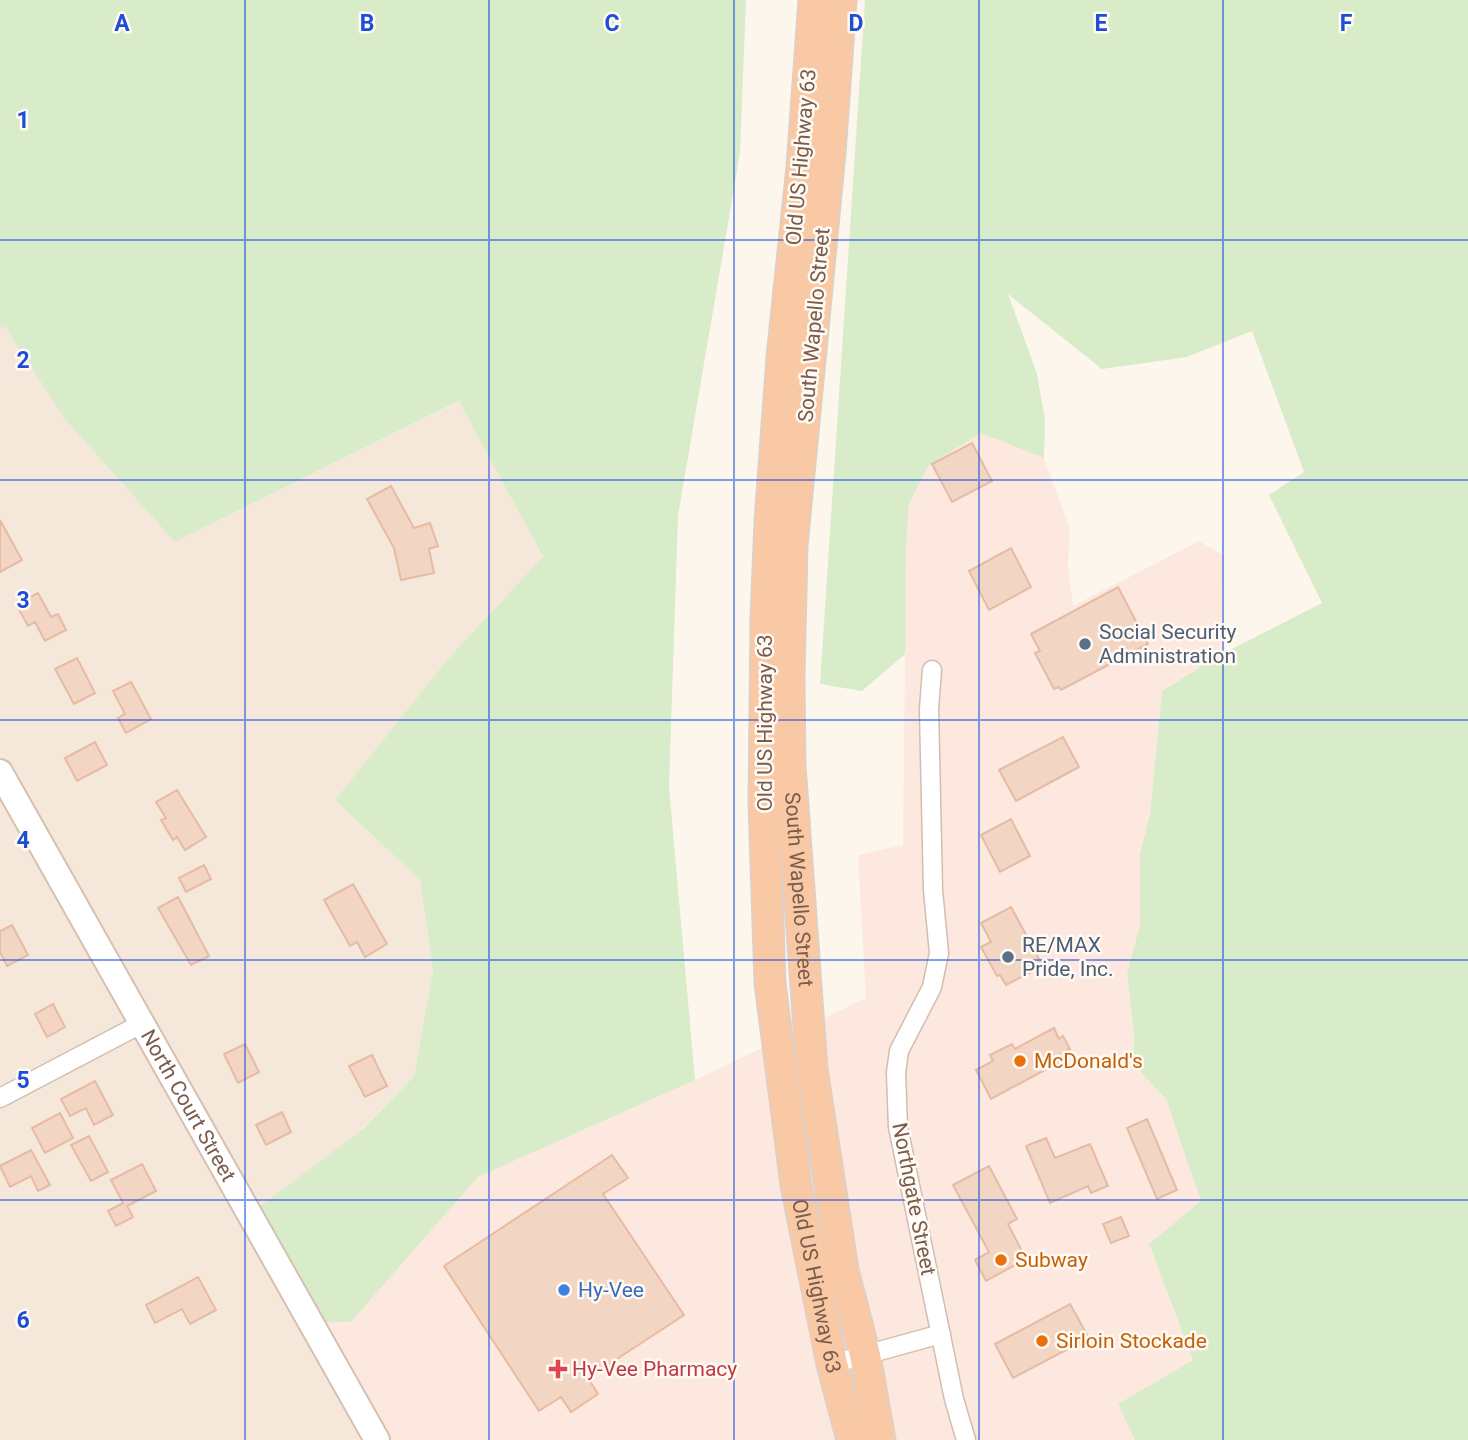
<svg xmlns="http://www.w3.org/2000/svg" width="1468" height="1440" viewBox="0 0 1468 1440" font-family="Roboto,sans-serif">
	<style>
		.residential { fill: #f5e8da }
		.commercial { fill: #fde8e0 }
		.green { fill: #d8ecc9 }
		.building { fill: #f3d5c3; stroke: #e6bba3; stroke-width: 2 }
		.lines { fill: none; stroke-linecap: round; stroke-linejoin: round }
		.minor-casing { stroke: #d1beb0; stroke-width: 21 }
		.secondary-casing { stroke: #d6c0b0; stroke-width: 28 }
		.trunk-casing { stroke: #dad1cd; stroke-width: 33 }
		.minor { stroke: #fff; stroke-width: 18 }
		.secondary { stroke: #fff; stroke-width: 24 }
		.trunk { stroke: #f9c8a4; stroke-width: 30 }
		.grid { fill: none; stroke: #1d4ed8; stroke-width: 2; stroke-opacity: 0.55 }
		.service-dot { fill: #5c6f8a; stroke: #fffaf3; stroke-width: 2.5 }
		.food-dot { fill: #e8710a; stroke: #fffaf3; stroke-width: 2.5 }
		.shop-dot { fill: #3f7fe0; stroke: #fffaf3; stroke-width: 2.5 }
		.health-dot { fill: #e0444e; stroke: #fffaf3; stroke-width: 2.5 }
		.labels { text-anchor: middle; dominant-baseline: central; stroke-width: 5; stroke-linejoin: round; paint-order: stroke }
		.street-label { font-size: 21px; fill: #7a5c4d; stroke: #fffaf3 }
		.service-label { font-size: 21px; fill: #4e5e75; stroke: #fffaf3; text-anchor: start }
		.food-label { font-size: 21px; fill: #c56008; stroke: #fffaf3; text-anchor: start }
		.shop-label { font-size: 21px; fill: #366cbe; stroke: #fffaf3; text-anchor: start }
		.health-label { font-size: 21px; fill: #be3a42; stroke: #fffaf3; text-anchor: start }
		.grid-label { font-size: 23px; text-anchor: middle; font-weight: bold; fill: #1d4ed8; stroke: #fffaf3; stroke-width: 5; stroke-linejoin: round; paint-order: stroke }
	</style>
	<rect width="100%" height="100%" fill="#fdf6ec"/>
	<path class="residential" d="M0 327 6 328 175 542 460 401 543 558 447 660 335 800 420 880 433 970 414 1076 362 1129 377 1440H0Z"/>
	<path class="commercial" d="M981 433 1044 458 1070 529 1068 564 1073 606 1199 541 1224 556 1220 655 1162 691 1150 814 1140 854V925L1127 973 1134 1034 1133 1064 1166 1099 1202 1201 1149 1244 1193 1360 1119 1404 1135 1440H378L313 1322H351L478 1177 695 1080 866 998 858 855 903 845 906 551 909 504 929 465Z"/>
	<path class="green" d="M0 0H746L740 153 678 516 669 787 695 1080 478 1177 351 1322H313L250 1214 362 1130 414 1076 433 970 420 880 335 800 447 660 543 557 459 401 175 542 65 419 6 328 0 327Z
		M865 0H1468V1440H1135L1118 1404 1193 1360 1149 1244 1201 1201 1166 1099 1133 1064 1134 1034 1127 973 1140 925V854L1150 814 1162 691 1220 655 1322 603 1269 495 1304 472 1252 331 1187 357 1102 369 1008 294 1037 374 1045 420 1044 458 981 433 929 465 909 504 906 551 905 654 862 691 820 684Z"/>
	<path class="building" d="M972 443 992 481 952 502 932 464Z
		M391 486 414 528 430 523 438 546 429 549 434 573 401 580 394 548 367 499Z
		M0 520 22 560 0 572Z
		M1011 548 1031 587 989 610 969 571Z
		M1118 587 1148 644 1061 690 1059 687 1054 689 1035 653 1040 651 1031 634Z
		M38 593 51 617 58 614 66 630 45 641 35 622 28 626 16 604Z
		M77 658 95 693 74 704 55 669Z
		M131 682 151 719 126 733 118 718 125 714 113 691Z
		M1063 737 1079 767 1016 801 999 770Z
		M95 742 107 765 77 781 65 758Z
		M177 790 206 837 185 850 177 837 173 840 161 820 166 818 156 802Z
		M1011 819 1030 856 1000 872 981 835Z
		M204 865 211 879 186 892 179 878Z
		M353 884 387 944 365 957 357 942 350 946 324 900Z
		M178 897 209 956 191 965 158 908Z
		M1011 907 1043 966 1006 985 1000 975 997 976 981 947 991 942 981 923Z
		M12 925 28 955 7 966 0 952V931Z
		M53 1004 65 1027 47 1037 35 1014Z
		M1054 1028 1059 1039 1063 1036 1070 1049 1066 1051 1069 1057 991 1099 976 1070 993 1061 990 1055 1012 1044 1015 1049Z
		M245 1044 259 1072 238 1083 224 1054Z
		M372 1055 387 1086 365 1097 349 1066Z
		M95 1081 113 1115 94 1125 86 1108 70 1116 61 1099Z
		M282 1112 291 1132 266 1145 256 1125Z
		M60 1113 73 1138 45 1153 32 1128Z
		M1147 1119 1177 1190 1157 1199 1127 1128Z
		M89 1136 108 1172 91 1181 71 1145Z
		M1046 1138 1055 1158 1090 1144 1108 1186 1091 1193 1088 1186 1050 1203 1026 1146Z
		M31 1150 50 1185 38 1191 31 1176 10 1187 0 1166Z
		M612 1155 628 1178 603 1194 684 1315 588 1378 598 1394 571 1412 561 1397 539 1411 444 1266Z
		M142 1164 156 1191 127 1206 133 1217 116 1226 108 1211 123 1203 111 1180Z
		M989 1166 1017 1219 1008 1224 1026 1259 986 1281 975 1260 989 1252 953 1185Z
		M1121 1217 1129 1236 1111 1243 1103 1224Z
		M198 1277 216 1310 190 1324 182 1309 155 1323 146 1305Z
		M1070 1304 1089 1338 1013 1378 995 1344Z"/>
	<g class="lines">
		<defs>
			<path id="minor" d="M932 670 929 709 933 890 939 953 932 987 899 1051 896 1073 898 1127 954 1399 966 1440
				M0 1098 141 1024
				M832 1364 941 1334"/>
			<g id="secondary">
				<path id="s1" d="M0 772 377 1440"/>
			</g>
			<g id="trunk">
				<path id="s2" d="M814 0 802 167 782 357 770 521 766 618 764 804 770 983 796 1185 832 1364 852 1440"/>
				<path id="s3" d="M841 0 830 153 792 546 789 677 790 765 812 1069 843 1270 865 1355 880 1440"/>
			</g>
		</defs>
		<use href="#minor" class="minor-casing"/>
		<use href="#secondary" class="secondary-casing"/>
		<use href="#trunk" class="trunk-casing"/>
		<use href="#minor" class="minor"/>
		<use href="#secondary" class="secondary"/>
		<use href="#trunk" class="trunk"/>
	</g>
	<path class="grid" d="M245 0V1440M489 0V1440M734 0V1440M979 0V1440M1223 0V1440M0 240H1468M0 480H1468M0 720H1468M0 960H1468M0 1200H1468"/>
	<g class="service-dot">
		<circle cx="1085" cy="644" r="7"/>
		<circle cx="1008" cy="957" r="7"/>
	</g>
	<g class="food-dot">
		<circle cx="1020" cy="1061" r="7"/>
		<circle cx="1001" cy="1260" r="7"/>
		<circle cx="1042" cy="1341" r="7"/>
	</g>
	<circle class="shop-dot" cx="564" cy="1290" r="7"/>
	<path class="health-dot" d="M554.5 1358.5h7v7h7v7h-7v7h-7v-7h-7v-7h7z"/>
	<g class="labels">
		<g class="street-label">
			<text transform="translate(801 157) rotate(-85)">Old US Highway 63</text>
			<text transform="translate(814 325) rotate(-85)">South Wapello Street</text>
			<text transform="translate(765 723) rotate(-90)">Old US Highway 63</text>
			<text stroke="none"><textPath href="#s3" startOffset="892">South Wapello Street</textPath></text>
			<text stroke="none"><textPath href="#s1" startOffset="383">North Court Street</textPath></text>
			<text transform="translate(914 1199) rotate(79)">Northgate Street</text>
			<text stroke="none"><textPath href="#s2" startOffset="1292">Old US Highway 63</textPath></text>
		</g>
		<g class="service-label">
			<text x="1099" y="632">Social Security<tspan x="1099" dy="24">Administration</tspan></text>
			<text x="1022" y="945">RE/MAX<tspan x="1022" dy="24">Pride, Inc.</tspan></text>
		</g>
		<g class="food-label">
			<text x="1034" y="1061">McDonald's</text>
			<text x="1015" y="1260">Subway</text>
			<text x="1056" y="1341">Sirloin Stockade</text>
		</g>
		<g class="shop-label">
			<text x="578" y="1290">Hy-Vee</text>
		</g>
		<g class="health-label">
			<text x="572" y="1369">Hy-Vee Pharmacy</text>
		</g>
	</g>
	<g class="grid-label">
		<text x="122" y="31">A</text>
		<text x="367" y="31">B</text>
		<text x="612" y="31">C</text>
		<text x="856" y="31">D</text>
		<text x="1101" y="31">E</text>
		<text x="1346" y="31">F</text>
		<text x="23" y="128">1</text>
		<text x="23" y="368">2</text>
		<text x="23" y="608">3</text>
		<text x="23" y="848">4</text>
		<text x="23" y="1088">5</text>
		<text x="23" y="1328">6</text>
	</g>
</svg>
